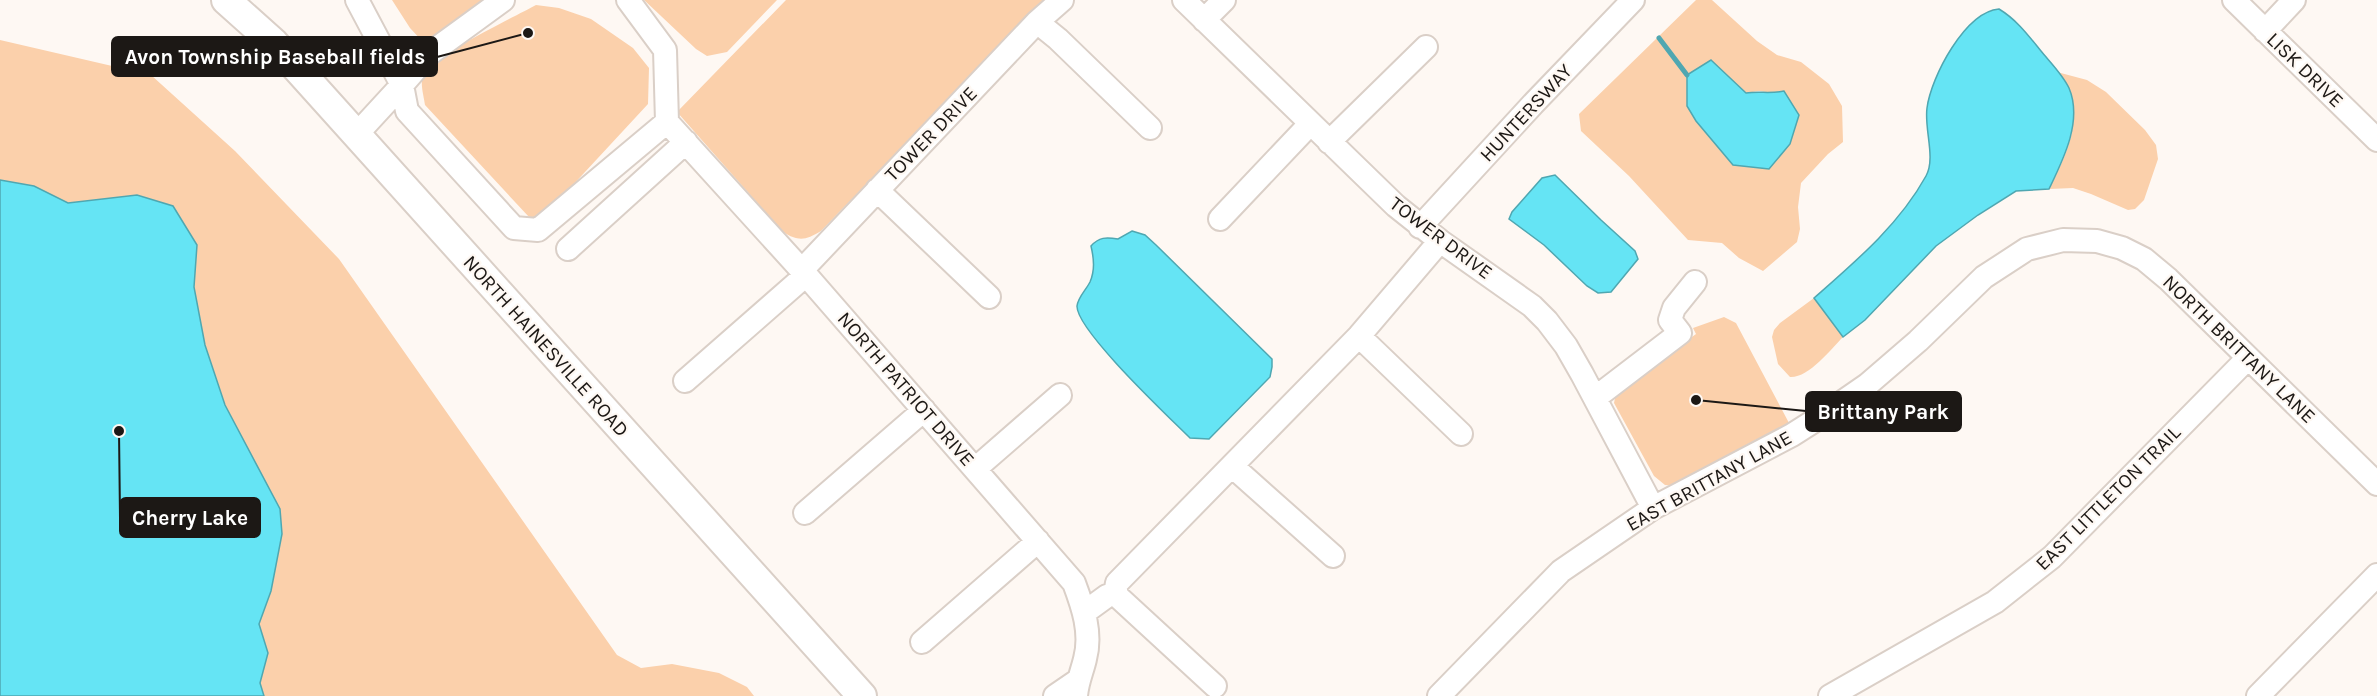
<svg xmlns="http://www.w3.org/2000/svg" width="2377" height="696" viewBox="0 0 2377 696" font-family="Karla,sans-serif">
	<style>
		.green { fill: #fbd0ab; fill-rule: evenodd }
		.water { fill: #65e4f4; stroke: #4fa7b1; stroke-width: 1.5 }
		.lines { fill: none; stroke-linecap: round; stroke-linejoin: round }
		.stream { stroke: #4fa7b1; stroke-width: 5 }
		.minor-casing { stroke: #dacfc7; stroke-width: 26 }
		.major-casing { stroke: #dacfc7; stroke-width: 32 }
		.minor { stroke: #fff; stroke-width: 22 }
		.major { stroke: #fff; stroke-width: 28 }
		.labels { text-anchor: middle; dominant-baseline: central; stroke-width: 4.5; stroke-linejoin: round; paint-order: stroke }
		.street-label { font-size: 20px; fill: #1c1815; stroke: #fef8f3 }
		.leader { fill: none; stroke: #1c1815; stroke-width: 2 }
		.callout-dot { fill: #1c1815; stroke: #fef8f3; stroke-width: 2 }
		.callout { fill: #1c1815; stroke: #1c1815; stroke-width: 2 }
		.callout-label { font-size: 21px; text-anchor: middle; font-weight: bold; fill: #fff }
	</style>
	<rect width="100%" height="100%" fill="#fef8f3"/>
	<path class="green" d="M392 0H487L441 40 423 42 410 28Z
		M644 0H777L727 52 707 56 696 49Z
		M786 0H1044L821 231C806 240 799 242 783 232L677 112Z
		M1696 0H1712L1757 41 1777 55 1801 62 1829 84 1842 106 1843 142 1828 154 1801 183 1798 207 1800 229 1797 242 1763 271 1739 258 1722 243 1688 240 1629 176 1581 131 1579 114ZM1711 61 1746 93 1759 91 1773 93 1733 165Z
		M536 5 559 8 591 19 633 48 649 68 648 104 547 213 537 217H529L425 105C424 96 419 82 424 73 433 56 514 17 536 5Z
		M0 40 151 75 235 151 339 259 617 655 641 668 672 664 719 673 747 687 754 696H264L260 683 268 653 259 624 271 591 282 535 280 509 225 405 205 345 194 287 196 245 173 206 137 195 68 203 34 186 0 180Z
		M2057 72 2087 80 2106 92 2145 130 2156 145 2158 159 2144 200 2135 209 2128 210 2091 194 2073 188 2049 189C2070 147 2087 114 2057 72Z
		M1814 298 1843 337C1830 350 1809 378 1790 377L1778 364 1772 337 1774 330 1780 323Z
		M1724 317 1736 323 1789 423 1772 435 1755 440 1693 478 1675 486 1665 485 1654 476 1614 403 1615 398 1622 388 1696 334 1693 328Z"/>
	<path class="water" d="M1999 9C2017 20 2028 35 2041 51 2050 62 2063 75 2069 88 2083 121 2063 160 2049 189L2016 191 1978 215 1936 246 1865 320 1843 337 1814 298C1855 262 1899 225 1926 176 1936 158 1924 129 1927 108 1931 77 1965 12 1999 9Z
		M1711 60 1746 93C1759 91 1771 94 1784 91L1799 115 1790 144 1769 169 1733 165 1696 121 1687 106V75Z
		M1555 175 1601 220 1635 251 1638 259 1611 292 1598 293 1587 286 1544 245 1509 219 1512 212 1542 178Z
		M0 180 34 186 68 203 137 195 173 206 197 245 194 287 205 345 225 405 280 509 282 534 271 591 259 624 268 653 260 683 264 696H0Z
		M1132 231 1145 235 1156 245 1272 359V367L1270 377 1209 439 1190 438C1170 418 1076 330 1077 306 1078 297 1086 290 1090 282 1095 270 1094 259 1091 246 1099 237 1106 237 1118 239Z"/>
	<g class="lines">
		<path class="stream" d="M1659 38 1687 75"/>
		<defs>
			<path id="minor" d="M503 0 429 54 402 85 407 111 514 228 538 230 667 122
				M628 0 665 50 667 122
				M1184 0 1396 206 1440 241 1532 306 1547 321 1566 346 1582 374 1653 508
				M2234 0 2377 140
				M1204 20 1224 0
				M1037 22 1058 39 1150 128
				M2265 31 2294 0
				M667 122 806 275 1074 583C1083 607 1092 633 1085 659 1082 672 1077 682 1076 696
				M356 135 402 85 357 0
				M1329 142 1426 47
				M877 190 989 297
				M1220 219 1310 124
				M1420 227 1533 104 1633 0
				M568 249 686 142
				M802 270 1037 22 1062 0
				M1359 336 1461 434
				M685 381 806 275
				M1595 398 1680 333 1670 320 1674 308 1695 282
				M1232 466 1333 556
				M975 469 1060 395
				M805 513 924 410
				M1115 594 1215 686
				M1085 612 1107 596 1115 594 1117 583 1359 336 1440 241
				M922 642 1038 541
				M1055 696 1077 681
				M1439 696 1561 571 1653 508 1792 435 1825 414 1867 385 1918 341 1984 277 2027 249 2063 240 2097 241 2122 248 2144 259 2168 279 2377 484
				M1830 696 1995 602 2052 557 2248 358
				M2258 696 2377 575"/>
			<path id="major" d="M226 0 274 43 862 696"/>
		</defs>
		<use href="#minor" class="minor-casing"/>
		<use href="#major" class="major-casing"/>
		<use href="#minor" class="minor"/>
		<use href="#major" class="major"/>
	</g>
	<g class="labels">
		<g class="street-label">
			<text transform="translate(2305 70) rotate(44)">LISK DRIVE</text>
			<text transform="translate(1526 113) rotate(-47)">HUNTERSWAY</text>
			<text transform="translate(931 134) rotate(-46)">TOWER DRIVE</text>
			<text transform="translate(1441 238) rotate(37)">TOWER DRIVE</text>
			<text transform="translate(546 346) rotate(48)">NORTH HAINESVILLE ROAD</text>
			<text transform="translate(2239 349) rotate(44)">NORTH BRITTANY LANE</text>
			<text transform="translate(906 389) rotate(49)">NORTH PATRIOT DRIVE</text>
			<text transform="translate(1709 481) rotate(-29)">EAST BRITTANY LANE</text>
			<text transform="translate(2108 498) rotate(-45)">EAST LITTLETON TRAIL</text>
		</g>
	</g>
	<path class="leader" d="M528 33L437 57M1696 400L1806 411M119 431L120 517"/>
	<g class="callout-dot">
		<circle cx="528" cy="33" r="6"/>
		<circle cx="1696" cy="400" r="6"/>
		<circle cx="119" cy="431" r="6"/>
	</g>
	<g class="callout">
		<rect x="112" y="37" width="325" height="39" rx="6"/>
		<rect x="1806" y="392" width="155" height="39" rx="6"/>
		<rect x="120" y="498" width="140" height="39" rx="6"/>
	</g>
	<g class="callout-label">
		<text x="275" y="64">Avon Township Baseball fields</text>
		<text x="1883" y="419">Brittany Park</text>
		<text x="190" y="525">Cherry Lake</text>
	</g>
</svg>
